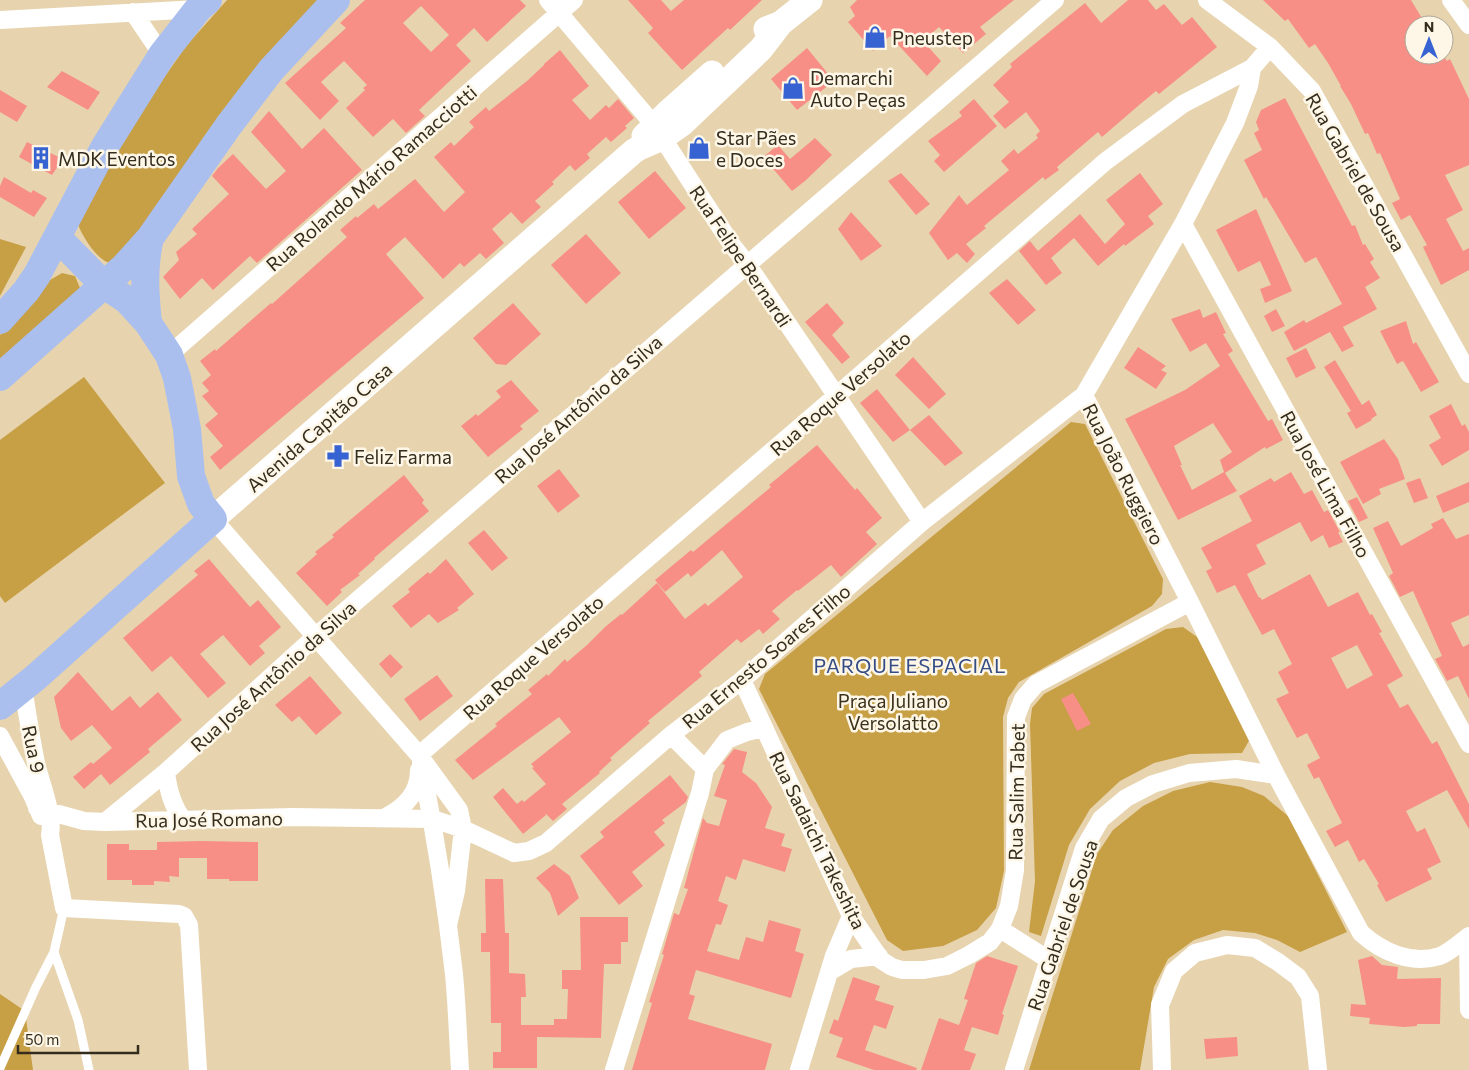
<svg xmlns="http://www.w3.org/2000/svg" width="1469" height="1070" viewBox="0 0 1469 1070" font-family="Commissioner,sans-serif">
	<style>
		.green { fill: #c79f44 }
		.building { fill: #f78f87; fill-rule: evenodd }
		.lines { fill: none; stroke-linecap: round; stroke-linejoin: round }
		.lane { stroke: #fff; stroke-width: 9 }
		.street { stroke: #fff; stroke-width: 18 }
		.secondary { stroke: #fff; stroke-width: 25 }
		.primary { stroke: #aabfee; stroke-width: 28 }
		.labels { text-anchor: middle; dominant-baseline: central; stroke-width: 5; stroke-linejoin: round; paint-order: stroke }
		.poi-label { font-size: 19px; fill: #342d1e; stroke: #fef7e8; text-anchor: start }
		.street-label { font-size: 19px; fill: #342d1e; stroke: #fef7e8 }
		.park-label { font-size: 19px; fill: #3c321c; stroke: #fef7e8 }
		.neighbourhood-label { font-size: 20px; letter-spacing: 1px; fill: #344d86; stroke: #fef7e8 }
	</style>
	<rect width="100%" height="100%" fill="#e7d4af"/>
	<path class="green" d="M227 0H319L119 264C116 264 110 263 107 262 95 257 81 234 77 222L139 113 187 45Z
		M0 239 26 247 0 296Z
		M62 273 75 276 80 288 0 366V335L16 320 50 280Z
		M84 377 165 483 5 603 0 596V440Z
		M1071 422 1085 424 1163 579 1162 594 1152 606 1019 682 1008 698 1003 717 1004 871 996 908 977 930 943 946 903 951 887 940 759 689 765 674Z
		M1183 627 1197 637 1250 739 1242 753 1190 754 1154 763 1120 781 1090 809 1069 845 1041 936 1029 932 1035 881 1030 724 1032 708 1044 694 1166 629Z
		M1210 782 1242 787 1264 796 1288 816 1347 932 1300 952 1277 940 1255 933 1223 930 1194 940 1168 959 1154 987 1140 1070H1029L1097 854 1113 830 1143 806 1173 791Z
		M0 994 25 1011 33 1070H0Z"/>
	<path class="building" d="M365 0H520L526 6 487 42 474 28 456 45 471 61 419 110 425 116 406 133 393 119 373 137 346 108 365 90 363 88 367 85 344 61 321 82 339 101 320 120 285 83 346 28 340 23ZM421 6 449 35 431 52 403 23Z
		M628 0H661L671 11 684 0H762L730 30 728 28 682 70 648 33 653 28Z
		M857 0H1014L980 27 986 34 963 53 939 27 923 41 941 61 927 76 890 36 873 51 848 22 855 16 850 7Z
		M1128 0H1148L1156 10 1164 4 1182 25 1192 17 1217 47 1159 94 1156 91 1138 106 1102 137 1098 132 1057 167 1059 170 1045 180 1043 177 984 226 986 228 966 244 975 254 967 263 957 253 948 260 929 233 959 195 967 205 1009 170 1001 161 1014 149 1018 154 1038 138 1036 135 1040 131 1026 112 1005 129 993 116 1009 102 993 85 1012 67 1010 64 1085 3 1101 23Z
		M1263 0H1411L1426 25H1414V55H1443L1447 61 1450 59 1469 99V165L1445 175 1463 210 1446 219 1463 251 1469 248V270L1441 285 1423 247 1427 245 1410 215 1401 220 1392 203 1400 199 1380 153 1377 154 1368 133 1365 134 1351 104 1340 86H1341L1328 63 1315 44 1309 48 1288 19 1285 21Z
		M807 48 834 81 797 110 771 79Z
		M560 50 589 86 572 100 590 120 606 105 609 108 618 99 634 118 625 126 627 128 611 142 606 137 587 154 590 158 575 171 570 165 552 182 554 184 535 201 541 207 522 224 511 212 492 229 504 243 486 259 480 253 464 267 460 263 443 279 405 237 386 254 424 298 220 470 210 457 223 446 205 425 218 414 202 396 209 391 202 383 211 375 200 361 215 349 216 351 271 303 272 304 347 237 340 230 356 216 357 218 374 204 378 209 415 179 444 212 465 192 434 157 451 142 454 146 474 127 469 122 486 107 489 111 527 81 544 65V64Z
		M62 71 100 92 88 110 47 87Z
		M0 90 27 106 17 122 0 112Z
		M1285 98 1352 226 1355 225 1363 245 1365 244 1374 259 1370 262 1380 278 1365 287 1377 309 1343 327 1354 346 1342 352 1330 332 1294 351 1284 332 1304 320 1306 323 1342 304 1316 257 1305 263 1266 197 1264 199 1244 160 1262 150 1254 133 1259 130 1256 122 1261 110Z
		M974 99 997 126 944 172 934 161 940 155 928 141 962 116 959 112Z
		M269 111 302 149 324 128 362 170 257 263 250 256 213 290 202 278 180 299 163 277 179 260 176 252 197 234 192 229 229 194 212 176 218 168 233 154 266 189 286 171 251 132Z
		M815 138 832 155 805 181 792 191 763 157 778 145 790 159Z
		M27 142 63 159 52 175 19 157Z
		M655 171 686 208 649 239 618 202Z
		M901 173 930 204 916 215 888 181Z
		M1140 173 1163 204 1148 216 1154 224 1125 246 1124 244 1098 266 1074 238 1051 258 1062 273 1046 285 1019 251 1030 241 1038 251 1080 214 1105 244 1125 224 1106 200Z
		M4 177 31 193 33 190 47 198 34 217 0 197V186Z
		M1256 209 1292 291 1265 303 1260 289 1271 285 1260 261 1238 272 1216 230Z
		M851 212 882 246 861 261 838 229Z
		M586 234 621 273 586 304 551 265Z
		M1007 279 1036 310 1018 325 989 293Z
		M513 303 541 334 506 365 496 364 473 338Z
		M827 303 844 323 832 335 850 357 842 364 805 322Z
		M1200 309 1203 318 1216 312 1226 333 1223 334 1233 351 1228 354 1268 421 1272 419 1283 440 1266 449 1265 447 1225 473 1237 491 1178 520 1125 419 1185 390 1220 366 1206 343 1190 352 1171 319ZM1213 423 1232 452 1220 460 1224 472 1192 490 1180 465H1182L1174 446Z
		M1276 309 1285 326 1272 332 1264 316Z
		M1406 321 1413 344 1416 342 1439 382 1421 392 1403 361 1397 364 1380 331Z
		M1138 347 1166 366 1161 370 1167 373 1156 389 1124 368Z
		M1306 348 1316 368 1296 378 1286 358Z
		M913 357 946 394 929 409 895 375Z
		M1335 360 1362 405 1369 400 1377 415 1371 419 1372 420 1356 429 1347 413 1351 411 1324 367Z
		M511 380 539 411 520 426 523 429 488 457 461 426 476 414 478 416 501 397 496 391Z
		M877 389 910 430 893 442 860 403Z
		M1451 404 1462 426 1465 424 1469 432V450L1442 466 1429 445 1441 438 1429 416Z
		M929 415 963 453 945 466 910 430Z
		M1384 439 1398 459 1405 479 1379 489 1381 494 1363 504 1340 462Z
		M817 445 855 490 857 488 882 518 866 532 877 544 841 577 831 565 798 591 797 590 772 611 780 619 763 634 759 629 741 643 737 639 699 672 702 676 648 721 650 723 610 758 612 760 599 772 600 773 562 804 567 809 553 821 545 813 546 815 523 834 493 797 503 788 517 804 522 800 524 802 546 784 532 768 534 767 531 764 571 732 559 717 473 780 455 760 497 726 495 724 532 694 528 690 547 674 548 676 565 659 567 662 587 645 605 627 621 614 622 615 657 583 685 619 705 603 708 606 743 577 722 550 691 577 688 573 665 592 655 580 691 550 693 552 771 487 769 485Z
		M559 469 580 496 558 513 537 486Z
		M1291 472 1304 494 1312 490 1324 512 1328 510 1340 532H1338L1343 542 1329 548 1323 535 1311 542 1300 522 1256 545 1266 564 1247 574 1259 598 1260 597 1262 600 1310 574 1328 607 1358 592 1370 615 1372 614 1382 632 1379 633 1403 676 1387 685 1400 708 1408 704 1432 744 1437 741 1469 804V829L1447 790 1406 811 1417 832 1425 828 1441 862 1427 869 1432 879 1386 902 1377 885 1379 884 1364 859 1359 862 1348 840 1335 847 1326 831 1342 823 1319 777 1314 779 1307 765 1320 758 1307 733 1297 738 1276 699 1289 693 1278 672 1292 664 1274 629 1262 635 1235 585 1217 593 1206 571 1212 568 1201 548 1252 521 1239 496 1271 478 1274 482ZM1357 645 1373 675 1347 689 1331 658Z
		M404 475 424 500 422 503 429 511 374 558 375 559 358 574 360 575 340 590 342 592 327 606 296 573 317 554 315 552 334 537 332 535Z
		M1420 478 1428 498 1414 503 1406 483Z
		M1469 482V502L1443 513 1436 496Z
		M1357 497 1368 518 1359 522 1348 501Z
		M1443 518 1456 539 1469 534V615L1451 623 1463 647 1469 644V699L1458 676 1447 681 1435 659 1442 656 1413 591 1400 597 1389 576 1393 573 1373 528 1388 521 1401 546 1433 528 1431 524Z
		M484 530 508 558 492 571 468 543Z
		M209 559 250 607 258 600 281 627 259 646 265 653 250 666 223 635 200 654 226 683 208 698 171 656 152 672 123 638 198 575 194 571Z
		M446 559 474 594 457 608 459 610 438 623 429 614 411 628 392 606 410 592 408 589 428 572 430 574Z
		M390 654 403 667 391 678 379 664Z
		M78 672 112 711 130 696 140 708 158 692 182 720 148 749 150 752 110 785 101 774 84 789 73 777 91 762 93 764 112 748 92 725 71 741 61 728 54 697Z
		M437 675 453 696 420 721 404 699Z
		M310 676 342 713 316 735 299 716 292 722 275 705Z
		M1073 693 1091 724 1077 731 1061 699Z
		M734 749 747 752 742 772 756 783 772 807 765 828 785 834 781 846 792 849 785 872 743 859 736 880 726 876 718 901 728 905 721 925 716 924 707 951 739 960 746 937 763 942 769 920 801 929 795 951 804 954 791 998 696 970 689 994 695 996 688 1019 772 1044 765 1070H632L652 1003 649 1002 664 955 662 954 668 934 674 913 679 915 688 889 684 888 703 818 707 823 719 826 727 800 714 796 725 765 722 764Z
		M670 775 688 797 686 802 662 820 665 823 654 832 665 845 632 872 643 886 619 905 580 856 604 837 600 832Z
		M202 841 258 842V881H229V879H207V858H179V877L169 876 170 882 154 881V885H132V880H107V844H129V850H157V842Z
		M554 864 570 876 579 898 558 916 550 893 536 878Z
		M485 879H503L505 933H509V973L525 974 526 997H521V1025H554V1019H567L568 989H562V970H581L580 917H628V942H621V964H604L601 1038 537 1037V1068H493V1052H501V1023H491L490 952H481V933H486Z
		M987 956 1018 966 1002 1014 1004 1015 998 1035 972 1027 964 1050 976 1054 970 1070H921L939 1018 959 1025 968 1000 964 999 976 963Z
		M1372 956 1382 965 1398 967 1397 979 1441 978 1440 1024H1417V1026L1404 1027 1369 1024 1370 1018 1350 1016 1351 1004 1366 1005 1358 960Z
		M853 977 880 986 875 1000 894 1006 886 1029 874 1025 865 1050 917 1068 916 1070H874L836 1057 843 1038 829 1033 834 1019 838 1021Z
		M1237 1037 1238 1056 1206 1059 1204 1039Z"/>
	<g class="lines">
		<path class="lane" d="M54 952 78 1020 89 1070
			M0 1068 36 987 54 952 64 908"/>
		<path class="street" d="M548 0 654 125 732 245 747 264 922 522
			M1207 0 1270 47 1312 91 1469 374
			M1451 0 1469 25
			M133 12 162 55
			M0 20 198 9
			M1183 224 1469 744
			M169 355 574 0
			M1084 395 1190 602 1276 775 1361 933C1382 952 1411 965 1440 956 1450 952 1461 942 1469 936
			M213 519 419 755 459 810 463 829 456 891 448 925
			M742 680 851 916 881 960 892 967 902 970H924L947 966 969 955 990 942 1000 929 1049 960
			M23 687C27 712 31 738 36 763 41 784 54 815 50 835L64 908 179 914 184 916 189 925 198 1070
			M0 736 33 797 41 816
			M419 755 836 396 1106 161 1183 104 1252 68 1270 47
			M421 763C435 833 446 903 454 974 457 1006 458 1038 460 1070
			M705 769 727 740 747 732 764 728
			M166 772C168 790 172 806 184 821
			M37 808 84 821 105 822 293 817 433 819 463 829 514 853 529 851 546 843 671 735 742 680 922 522 1084 395 1183 224 1235 123 1249 86 1252 68
			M384 818C404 808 419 794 419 770
			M105 822 166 772 316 636 1055 0
			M1000 929 1009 906 1015 870 1016 717 1023 699 1036 684 1190 602
			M1468 937 1469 1010
			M829 972 851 959 879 956
			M614 1070 700 793 705 769 671 735
			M799 1070 834 956 851 916
			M1014 1070 1084 848 1101 819 1126 798 1153 784 1189 773 1236 769 1276 775
			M1162 1070 1160 1005 1174 971 1195 953 1227 945 1255 948 1278 962 1298 977 1310 996 1318 1070"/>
		<path class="secondary" d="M766 29 781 23 810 0
			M644 136 668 112 712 73
			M213 519 634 151 639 148 662 138 682 124 761 49 781 23"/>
		<path class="primary" d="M0 320 26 291 37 275 104 148 162 55 198 9 208 0
			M148 323C145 293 143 267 150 238
			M0 377 124 267 150 238 229 125 271 70 336 0
			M0 706 35 678 213 519 201 504 191 476 187 429 177 378 169 355 148 323 127 300 103 284 57 237"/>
	</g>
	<defs>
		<symbol id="shop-bare" viewBox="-9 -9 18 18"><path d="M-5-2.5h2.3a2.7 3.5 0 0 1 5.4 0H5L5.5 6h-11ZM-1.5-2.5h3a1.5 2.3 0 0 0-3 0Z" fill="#3762d2" stroke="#fef7e8" stroke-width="2.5" paint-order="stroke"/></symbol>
		<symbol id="building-bare" viewBox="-9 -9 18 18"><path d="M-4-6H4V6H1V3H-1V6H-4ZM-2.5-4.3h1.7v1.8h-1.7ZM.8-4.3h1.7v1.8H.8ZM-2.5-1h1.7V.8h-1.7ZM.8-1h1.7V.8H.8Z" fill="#3762d2" stroke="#fef7e8" stroke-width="2.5" paint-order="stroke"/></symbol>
		<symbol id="pharmacy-bare" viewBox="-9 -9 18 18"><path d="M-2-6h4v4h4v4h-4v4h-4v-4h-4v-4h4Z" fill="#3762d2" stroke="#fef7e8" stroke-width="2.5" paint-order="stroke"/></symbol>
	</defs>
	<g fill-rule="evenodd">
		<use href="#shop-bare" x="859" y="21" width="32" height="32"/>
		<use href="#shop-bare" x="777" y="72" width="32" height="32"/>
		<use href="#shop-bare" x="683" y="132" width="32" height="32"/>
		<use href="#building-bare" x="25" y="142" width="32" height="32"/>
		<use href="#pharmacy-bare" x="322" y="440" width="32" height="32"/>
	</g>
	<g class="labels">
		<g class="poi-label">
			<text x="892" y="37">Pneustep</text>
			<text x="810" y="77">Demarchi<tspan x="810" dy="22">Auto Peças</tspan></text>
			<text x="716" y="137">Star Pães<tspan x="716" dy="22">e Doces</tspan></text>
			<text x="58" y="158">MDK Eventos</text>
			<text x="354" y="456">Feliz Farma</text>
		</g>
		<g class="street-label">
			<text transform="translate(1356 172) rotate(60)">Rua Gabriel de Sousa</text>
			<text transform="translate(371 178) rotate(-41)">Rua Rolando Mário Ramacciotti</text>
			<text transform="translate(741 256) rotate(56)">Rua Felipe Bernardi</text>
			<text transform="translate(840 393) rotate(-41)">Rua Roque Versolato</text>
			<text transform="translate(578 409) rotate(-41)">Rua José Antônio da Silva</text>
			<text transform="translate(319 427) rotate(-41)">Avenida Capitão Casa</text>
			<text transform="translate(1124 474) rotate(63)">Rua João Ruggiero</text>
			<text transform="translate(1326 484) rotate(61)">Rua José Lima Filho</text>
			<text transform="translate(766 656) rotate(-40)">Rua Ernesto Soares Filho</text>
			<text transform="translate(533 657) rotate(-41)">Rua Roque Versolato</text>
			<text transform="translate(273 676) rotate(-42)">Rua José Antônio da Silva</text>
			<text transform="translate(34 749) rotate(78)">Rua 9</text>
			<text transform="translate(1016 792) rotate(-89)">Rua Salim Tabet</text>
			<text transform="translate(209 819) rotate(-1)">Rua José Romano</text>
			<text transform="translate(818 840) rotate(64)">Rua Sadaichi Takeshita</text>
			<text transform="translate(1062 925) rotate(-71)">Rua Gabriel de Sousa</text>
		</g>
		<g class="park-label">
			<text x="893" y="700">Praça Juliano<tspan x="893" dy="22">Versolatto</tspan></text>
		</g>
		<g class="neighbourhood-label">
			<text x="910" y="665">PARQUE ESPACIAL</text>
		</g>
	</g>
	<g transform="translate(1429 40)"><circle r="24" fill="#fef7e8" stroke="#ada697"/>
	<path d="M0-4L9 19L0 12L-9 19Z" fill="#3762d2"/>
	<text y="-8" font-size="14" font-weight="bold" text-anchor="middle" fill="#342d1e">N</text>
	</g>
	<path d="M18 1045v8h120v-8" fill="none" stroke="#342d1e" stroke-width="2.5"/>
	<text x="25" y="1045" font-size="15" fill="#342d1e" stroke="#fef7e8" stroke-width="4" paint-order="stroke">50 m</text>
</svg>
